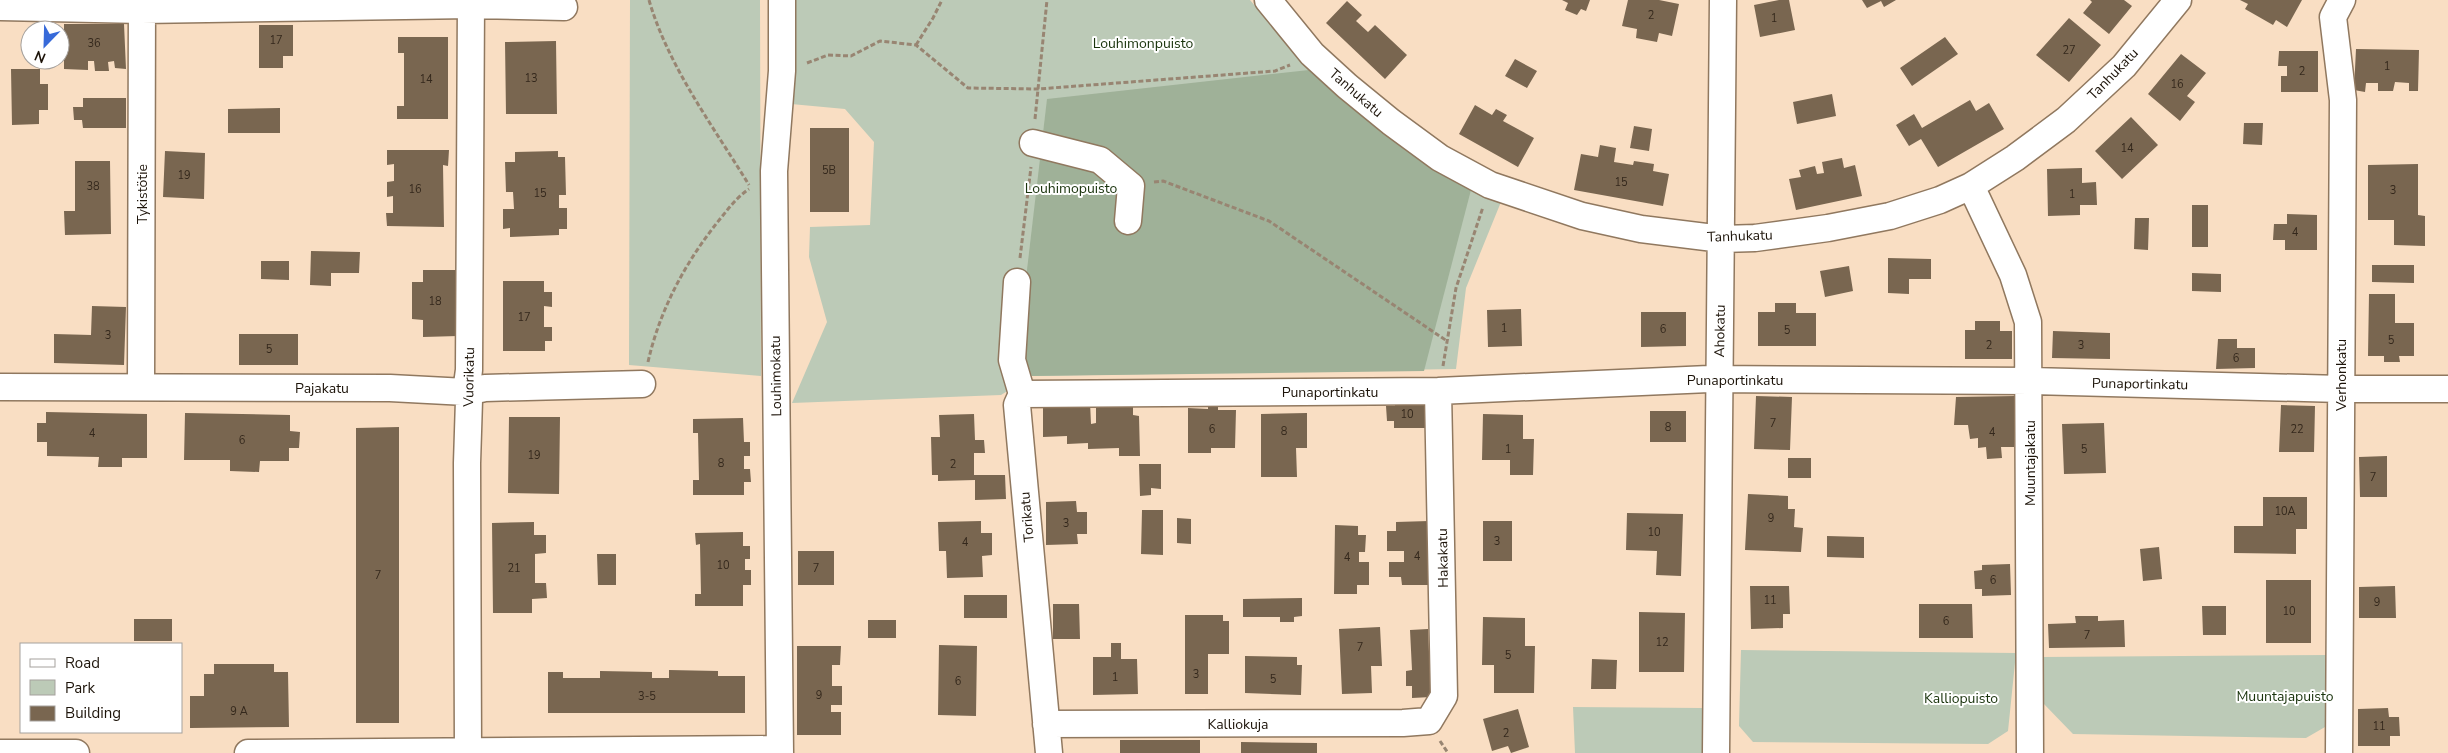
<svg xmlns="http://www.w3.org/2000/svg" width="2448" height="753" viewBox="0 0 2448 753" font-family="'Nunito Sans',sans-serif">
	<style>
		.green { fill: #bccab7 }
		.forest { fill: #9fb198 }
		.building { fill: #796650 }
		.lines { fill: none; stroke-linecap: round; stroke-linejoin: round }
		.minor-casing { stroke: #90785f; stroke-width: 29 }
		.path { stroke: #988572; stroke-width: 3; stroke-dasharray: 5 2.5; stroke-linecap: butt }
		.minor { stroke: #fff; stroke-width: 26 }
		.labels { text-anchor: middle; dominant-baseline: central; stroke-width: 4; stroke-linejoin: round; paint-order: stroke }
		.number-label { font-size: 11px; fill: #34281c }
		.park-label { font-size: 14px; fill: #19330c; stroke: #fff }
		.street-label { font-size: 14px; fill: #1d140a; stroke: #fff }
	</style>
	<rect width="100%" height="100%" fill="#f9dec3"/>
	<path class="green" d="M630 0H760L761 376 629 365Z
		M790 0H1250L1309 70 1503 197 1466 288 1456 369 1032 376 1001 395 792 403 827 322 809 257 810 227 870 225 874 142 845 109 791 104Z
		M1741 650 2016 653 2008 731 1988 744 1753 742 1739 726Z
		M2330 655 2325 727 2306 738 2073 734 2042 702V657Z
		M1573 707 1702 708V753H1575Z"/>
	<path class="forest" d="M1309 70 1472 186 1424 371 1032 376 1022 356 1023 304 1047 99Z"/>
	<path class="building" d="M1562 0H1590L1586 11 1581 9 1577 15 1565 10 1568 3Z
		M1628 0H1659L1679 4 1672 36 1659 33 1657 42 1636 38 1637 29 1622 26Z
		M1779 0H1789L1795 30 1760 37 1754 5Z
		M1862 0H1896L1884 7 1881 1 1867 8Z
		M2090 0H2124L2132 6 2109 34 2083 13 2092 2Z
		M2240 0H2302L2287 27 2276 20 2273 25 2245 9 2248 4Z
		M1347 1 1362 15 1356 21 1368 32 1375 25 1407 55 1385 79 1326 23Z
		M2069 18 2101 45 2069 82 2036 55Z
		M64 24H124L126 69 115 68 114 61 108 62 109 71H95L94 61H88V70L64 69Z
		M259 25H293V56H283V68H259Z
		M398 37H448V119H397V106H404V53H398Z
		M1945 37 1958 54 1912 86 1900 68Z
		M556 41 557 114H506L505 42Z
		M2356 49 2419 50 2418 91H2409V83L2395 82 2393 91H2378V83H2366L2365 92 2354 90Z
		M2279 51H2318V92H2281V76H2287V66H2278Z
		M2181 54 2206 73 2187 96 2195 102 2180 121 2148 94Z
		M1515 59 1537 71 1527 88 1505 76Z
		M11 69H40V84H48V110H39V124L12 125Z
		M1832 94 1836 116 1797 124 1793 102Z
		M83 98H126V128H83L82 120H74L73 107H83Z
		M1970 100 1976 111 1989 103 2004 129 1938 167 1921 139 1909 146 1896 125 1914 114 1922 128Z
		M1475 105 1492 115 1496 109 1507 115 1503 121 1534 138 1518 167 1459 134Z
		M280 108V133H228V109Z
		M2131 117 2158 145 2122 179 2095 151Z
		M2244 123H2263L2262 145 2243 144Z
		M1634 126 1652 129 1649 151 1630 148Z
		M810 128H849V212H810Z
		M1600 145 1616 148 1614 162 1633 165 1634 161 1654 164 1653 171 1669 174 1663 206 1574 190 1581 154 1598 157Z
		M387 150H449L448 166 443 165 444 227 387 226 386 213H393V196L387 197V182L394 181V164L387 165Z
		M165 151 205 153 204 199 163 197Z
		M558 151V157H565L566 195H559V208H567V229H559V235L510 237V228L503 229V209H514L513 192H506L505 162H515V152Z
		M1842 158 1844 168 1855 165 1862 196 1796 210 1789 179 1801 177 1799 170 1815 166 1817 174 1824 173 1822 162Z
		M75 161H110L111 234 65 235 64 211H75Z
		M2418 164V215L2425 216V246L2394 245V220H2368V165Z
		M2082 168V183L2096 182 2097 205H2080V215L2048 216 2047 169Z
		M2192 205H2208V247H2192Z
		M2287 214 2317 215V250H2285V240H2273L2274 224H2287Z
		M2135 218H2149L2148 250 2134 249Z
		M311 251 360 252 359 273H331V286L310 285Z
		M1888 258 1931 259V279H1909V294L1888 293Z
		M261 261H289V280L261 279Z
		M2372 265H2414V283L2372 282Z
		M1849 266 1853 291 1825 297 1820 271Z
		M423 270H458V336L423 337V320L412 319V282H423Z
		M2192 273 2221 274V292L2192 291Z
		M503 281H544V292H552V307L544 306V327H552V341H545V351H503Z
		M2369 294H2395V323H2414V356H2399L2400 362H2384V356H2368Z
		M1775 303H1796V313H1816V346H1758V312H1775Z
		M92 306 126 307 124 365 54 363V334L91 335Z
		M1521 309 1522 346 1488 347 1487 310Z
		M1641 312H1686V346L1641 347Z
		M1975 321H2000V331H2012V359H1965V330H1975Z
		M2053 331 2110 333V359L2052 358Z
		M239 334H298V365H239Z
		M2218 339H2237V348H2255V368L2216 369Z
		M1756 396 1792 397 1790 450 1754 449Z
		M2015 396 2014 447H2001L2002 458 1987 459 1986 447 1978 448V438L1970 439 1968 425H1954L1956 397Z
		M1426 398 1427 428H1394V421H1387L1386 406H1395V399Z
		M1090 402 1091 424 1096 423V405L1133 404V415L1139 416 1140 456H1119V448L1088 449V443L1067 444V436L1043 437V403Z
		M1208 403H1218V410H1236L1235 448H1211V453H1188V408L1208 409Z
		M2281 405 2315 406 2314 452H2279Z
		M1650 411H1686V442H1650Z
		M46 412 147 414V458H122V467H98L99 457 47 456V442H37V423H46Z
		M185 413 290 415V431L300 432 299 448H289V461H260L259 472 230 471V460H184Z
		M1307 413V448H1296L1297 477H1261V414Z
		M974 414 975 440H984L985 453H974V475H1005L1006 499 975 500V480L938 481V475H932L931 437H940L939 415Z
		M1483 414 1523 415V439H1534L1533 475H1510V460H1482Z
		M509 417H560L559 494 508 493Z
		M743 418 744 442H750V456H744V469H750L751 482H744V495H693V480H699L698 433H693V419Z
		M2104 423 2106 473 2064 474 2062 424Z
		M399 427V723H356V428Z
		M2387 456V497H2360L2359 457Z
		M1788 458H1811V478H1788Z
		M1139 464H1161V489L1151 488V495L1140 496Z
		M1748 494 1788 496V509H1795L1794 527 1803 528 1801 552 1745 550Z
		M2263 497H2307V529H2296V554L2234 553V526H2263Z
		M1076 501 1077 512H1087V534H1077L1078 544 1046 545V502Z
		M1142 510H1163V555L1141 554Z
		M1627 513 1683 514 1681 576 1656 575 1657 551 1626 550Z
		M1177 518 1191 519V544L1177 543Z
		M981 521V533H992V555L982 556 983 577 947 578 946 551H939L938 522Z
		M1429 521 1430 585H1402L1401 577H1389V562H1404V551H1387V531H1396V522Z
		M1483 521H1512V561H1483Z
		M534 522V535H546V553L535 554V583H546L547 598 532 599V613H493L492 523Z
		M1335 525 1358 526V535H1366L1365 552H1359V562H1369V585H1357V594H1334Z
		M743 532V546H750V559H745V570H751V585H743V606H695V594H701L700 544 696 545 695 533Z
		M1827 536 1864 537V558L1827 557Z
		M2159 547 2162 579 2143 581 2140 549Z
		M798 551H834V585H798Z
		M597 554H616V585H598Z
		M2010 564 2011 595 1982 596V589H1975L1974 571 1982 570V565Z
		M2266 580H2311V643H2266Z
		M1750 586H1789L1790 614H1783V628L1751 629Z
		M2395 586 2396 618H2359V587Z
		M964 595H1007V618H964Z
		M1302 598V616L1294 617V622H1280V617H1243V599Z
		M1053 604H1079L1080 639H1053Z
		M1919 604H1972L1973 638H1919Z
		M2202 606H2226V635H2203Z
		M1639 612 1685 613 1684 672H1639Z
		M1185 615H1223V621H1229V654H1208V694H1185Z
		M2075 616H2098V621L2124 620 2125 647 2049 648 2048 624 2076 623Z
		M1483 617 1525 618V646H1535L1534 693H1494V665H1482Z
		M134 619H172V641H134Z
		M868 620H896V638H868Z
		M1380 627 1382 666H1371L1372 693 1342 694 1339 629Z
		M1428 629 1431 697 1412 698V686H1406V671L1412 670 1410 630Z
		M1111 643H1121V659H1137L1138 694 1093 695V657H1111Z
		M939 645 977 646 976 716 938 715Z
		M797 646H841L840 665H832V686H842V705H831V712H841V735H797Z
		M1245 656 1297 657V665H1302L1301 695 1245 693Z
		M1592 659 1617 660 1616 689H1591Z
		M214 664H274V672H288L289 727 190 728V696H204V674H214Z
		M669 670 718 671V676H745V713H548V672H563V678H600V671L652 672V678H669Z
		M2388 708 2389 717H2399L2400 736H2390V746H2358V709Z
		M1518 709 1529 747 1511 753 1508 746 1492 751 1483 719Z
		M1120 740H1200V753H1120Z
		M1241 742 1317 743V753H1241Z"/>
	<g class="lines">
		<defs>
			<path id="minor" d="M1268 0 1312 54 1347 86 1391 122 1440 158 1490 185 1582 216 1641 229 1722 239 1755 238 1828 228 1890 216 1940 200 1971 186 2015 158 2066 120 2124 66 2178 0
				M0 7 142 10 471 5 564 7
				M1033 143 1100 160 1131 186 1128 221
				M1971 186 2013 275 2028 322 2030 753
				M1017 282 1012 360 1022 394 1017 405 1049 753
				M0 387 390 388 466 392 485 388 642 384
				M141 387 142 0
				M1022 394 1438 391 1709 379 2030 381 2341 389H2448
				M1046 724 1403 723 1429 721 1444 696 1438 391
				M0 753H76
				M248 753 780 749
				M468 753 467 463 469 400 466 392 469 370 471 0
				M780 753 774 171 782 71V0
				M1716 753 1723 0
				M2339 753 2343 100 2333 17 2342 0"/>
		</defs>
		<use href="#minor" class="minor-casing"/>
		<path class="path" d="M649 0C668 66 713 126 749 185
			M916 45 933 18 942 0
			M807 63 828 55 851 56 880 41 916 45 968 88 1038 89 1275 71 1290 65
			M1035 119 1047 0
			M1154 182 1163 181 1269 221 1447 341
			M1020 258 1031 167
			M648 362C660 309 686 261 720 219 729 208 737 197 749 189
			M1443 366 1456 288 1483 207
			M1440 741 1448 753"/>
		<use href="#minor" class="minor"/>
	</g>
	<g class="labels">
		<g class="number-label">
			<text x="1651" y="15">2</text>
			<text x="1774" y="18">1</text>
			<text x="276" y="40">17</text>
			<text x="94" y="43">36</text>
			<text x="2069" y="50">27</text>
			<text x="2387" y="66">1</text>
			<text x="2302" y="71">2</text>
			<text x="531" y="78">13</text>
			<text x="426" y="79">14</text>
			<text x="2177" y="84">16</text>
			<text x="2127" y="148">14</text>
			<text x="829" y="170">5B</text>
			<text x="184" y="175">19</text>
			<text x="1621" y="182">15</text>
			<text x="93" y="186">38</text>
			<text x="415" y="189">16</text>
			<text x="2393" y="190">3</text>
			<text x="540" y="193">15</text>
			<text x="2072" y="194">1</text>
			<text x="2295" y="232">4</text>
			<text x="435" y="301">18</text>
			<text x="524" y="317">17</text>
			<text x="1504" y="328">1</text>
			<text x="1663" y="329">6</text>
			<text x="1787" y="330">5</text>
			<text x="108" y="335">3</text>
			<text x="2391" y="340">5</text>
			<text x="1989" y="345">2</text>
			<text x="2081" y="345">3</text>
			<text x="269" y="349">5</text>
			<text x="2236" y="358">6</text>
			<text x="1407" y="414">10</text>
			<text x="1773" y="423">7</text>
			<text x="1668" y="427">8</text>
			<text x="1212" y="429">6</text>
			<text x="2297" y="429">22</text>
			<text x="1284" y="431">8</text>
			<text x="1992" y="432">4</text>
			<text x="92" y="433">4</text>
			<text x="242" y="440">6</text>
			<text x="1508" y="449">1</text>
			<text x="2084" y="449">5</text>
			<text x="534" y="455">19</text>
			<text x="721" y="463">8</text>
			<text x="953" y="464">2</text>
			<text x="2373" y="477">7</text>
			<text x="2285" y="511">10A</text>
			<text x="1771" y="518">9</text>
			<text x="1066" y="523">3</text>
			<text x="1654" y="532">10</text>
			<text x="1497" y="541">3</text>
			<text x="965" y="542">4</text>
			<text x="1417" y="556">4</text>
			<text x="1347" y="557">4</text>
			<text x="723" y="565">10</text>
			<text x="514" y="568">21</text>
			<text x="816" y="568">7</text>
			<text x="378" y="575">7</text>
			<text x="1993" y="580">6</text>
			<text x="1770" y="600">11</text>
			<text x="2377" y="602">9</text>
			<text x="2289" y="611">10</text>
			<text x="1946" y="621">6</text>
			<text x="2087" y="635">7</text>
			<text x="1662" y="642">12</text>
			<text x="1360" y="647">7</text>
			<text x="1508" y="655">5</text>
			<text x="1196" y="674">3</text>
			<text x="1115" y="677">1</text>
			<text x="1273" y="679">5</text>
			<text x="958" y="681">6</text>
			<text x="819" y="695">9</text>
			<text x="647" y="696">3-5</text>
			<text x="239" y="711">9 A</text>
			<text x="2379" y="726">11</text>
			<text x="1506" y="733">2</text>
		</g>
		<g class="park-label">
			<text x="1143" y="43">Louhimonpuisto</text>
			<text x="1071" y="188">Louhimopuisto</text>
			<text x="2285" y="696">Muuntajapuisto</text>
			<text x="1961" y="698">Kalliopuisto</text>
		</g>
		<g class="street-label">
			<text transform="translate(2113 74) rotate(-46)">Tanhukatu</text>
			<text transform="translate(1356 93) rotate(41)">Tanhukatu</text>
			<text transform="translate(142 194) rotate(-90)">Tykistötie</text>
			<text transform="translate(1740 236) rotate(-2)">Tanhukatu</text>
			<text transform="translate(1720 331) rotate(-89)">Ahokatu</text>
			<text transform="translate(2341 375) rotate(-90)">Verhonkatu</text>
			<text transform="translate(776 376) rotate(-91)">Louhimokatu</text>
			<text transform="translate(469 377) rotate(-89)">Vuorikatu</text>
			<text x="1735" y="380">Punaportinkatu</text>
			<text transform="translate(2140 384) rotate(1)">Punaportinkatu</text>
			<text x="322" y="388">Pajakatu</text>
			<text x="1330" y="392">Punaportinkatu</text>
			<text transform="translate(2030 463) rotate(-90)">Muuntajakatu</text>
			<text transform="translate(1027 517) rotate(-95)">Torikatu</text>
			<text transform="translate(1443 558) rotate(-91)">Hakakatu</text>
			<text x="1238" y="724">Kalliokuja</text>
		</g>
	</g>
	<rect x="20" y="643" width="162" height="90" fill="#ffffff" stroke="#a5a19d"/>
	<rect x="30" y="659" width="25" height="8" fill="#ffffff" stroke="#a5a19d"/>
	<text x="65" y="668" font-size="15" fill="#1d140a">Road</text>
	<rect x="30" y="680" width="25" height="15" fill="#bccab7" stroke="#a5a19d"/>
	<text x="65" y="693" font-size="15" fill="#1d140a">Park</text>
	<rect x="30" y="706" width="25" height="15" fill="#796650" stroke="#a5a19d"/>
	<text x="65" y="718" font-size="15" fill="#1d140a">Building</text>
	<g transform="translate(45 45) rotate(203)"><circle r="24" fill="#ffffff" stroke="#a5a19d"/>
	<path d="M0-4L9 19L0 12L-9 19Z" fill="#376ad9"/>
	<text y="-8" font-size="14" font-weight="bold" text-anchor="middle" fill="#1d140a">N</text>
	</g>
</svg>
